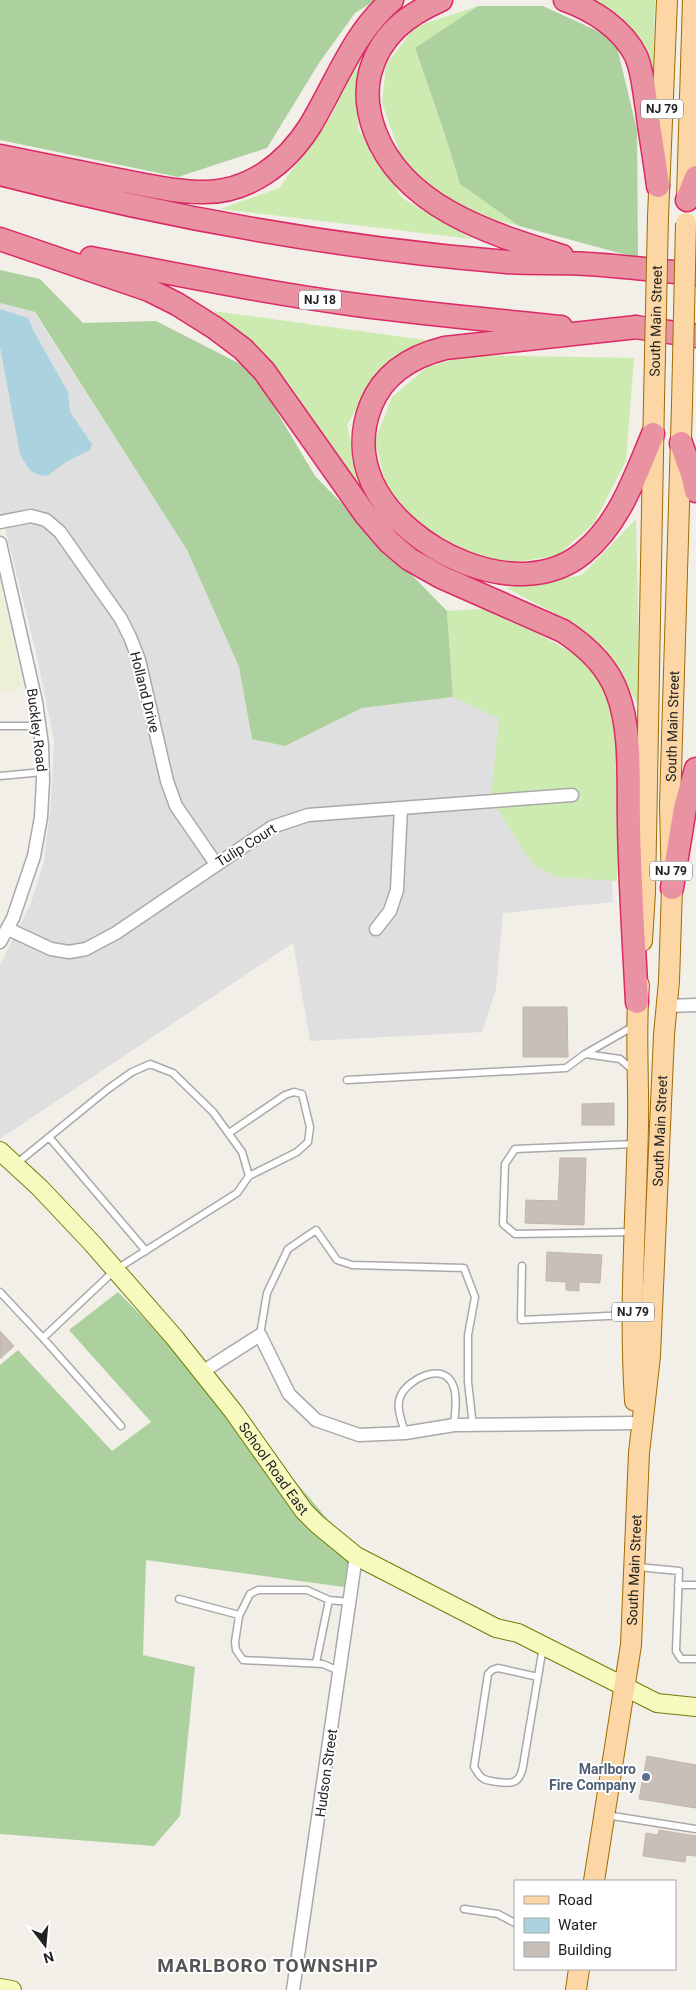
<svg xmlns="http://www.w3.org/2000/svg" width="696" height="1990" viewBox="0 0 696 1990" font-family="Roboto,sans-serif">
	<style>
		.residential { fill: #e0dfdf }
		.farmland { fill: #eef0d5 }
		.grass { fill: #cdebb0 }
		.forest { fill: #add19e }
		.water { fill: #aad3df }
		.building { fill: #c7bfb8; stroke: #c4b6ab }
		.lines { fill: none; stroke-linecap: round; stroke-linejoin: round }
		.lane-casing { stroke: #a9a9a9; stroke-width: 9 }
		.street-casing { stroke: #a9a9a9; stroke-width: 15 }
		.secondary-casing { stroke: #707d05; stroke-width: 20 }
		.primary-casing { stroke: #a06b00; stroke-width: 22 }
		.highway-casing { stroke: #dc2a67; stroke-width: 25 }
		.lane { stroke: #fff; stroke-width: 6 }
		.street { stroke: #fff; stroke-width: 12 }
		.secondary { stroke: #f7fabf; stroke-width: 18 }
		.primary { stroke: #fcd6a4; stroke-width: 20 }
		.highway { stroke: #e892a2; stroke-width: 22 }
		.primary-bridge-casing { stroke: #a06b00; stroke-width: 22; stroke-linecap: butt }
		.primary-bridge { stroke: #fcd6a4; stroke-width: 20 }
		.service-dot { fill: #5c6f8a; stroke: #fff; stroke-width: 2 }
		.labels { text-anchor: middle; dominant-baseline: central; stroke-width: 4; stroke-linejoin: round; paint-order: stroke }
		.shield { fill: #fff; stroke: #646464; stroke-width: 1 }
		.shield-label { font-size: 12px; font-weight: bold; fill: #222 }
		.street-label { font-size: 14px; fill: #222; stroke: #fff }
		.service-label { font-size: 14px; font-weight: bold; fill: #4e5e75; stroke: #fff; text-anchor: end }
		.district-label { font-size: 19px; font-weight: bold; letter-spacing: 1px; fill: #555; stroke: #fff }
	</style>
	<rect width="100%" height="100%" fill="#f2efe9"/>
	<path class="residential" d="M0 303 34 312 187 550 239 667 252 739 285 746 362 708 538 687 603 758 613 902 503 913 496 989 482 1032 310 1041 293 943 0 1139V965L31 903 44 861 51 801 54 741 36 652 0 508Z"/>
	<path class="farmland" d="M0 584 23 689 0 692Z"/>
	<path class="grass" d="M591 0H655L653 69Z
		M478 6 415 49 445 135 460 184 519 226 478 215 406 171 382 103 386 65 415 27Z
		M361 56 358 129 402 198 472 239 220 209 279 188 331 116Z
		M213 311 440 342 377 374 347 425 361 491 287 381 250 343Z
		M471 355 634 358 626 461 594 523 557 556 495 565 420 526 386 485 375 440 392 397 427 367Z
		M636 519 640 708 606 650 581 628 507 588 582 575Z
		M492 608 578 656 609 693 620 782 617 881 558 877 533 865 491 799 499 718 453 697 447 611Z"/>
	<path class="forest" d="M0 0H376L355 13 319 63 267 148 178 177 0 140Z
		M478 6H543L615 39 637 130 638 258 519 226 460 184 445 135 415 48Z
		M0 270 40 279 83 323 156 321 252 370 315 476 447 611 453 697 362 708 285 746 252 739 239 667 187 550 35 312 0 303Z
		M118 1292 236 1411 362 1560 351 1588 146 1560 143 1655 195 1667 180 1816 154 1846 0 1834V1365L18 1350 112 1451 151 1422 69 1330Z"/>
	<path class="water" d="M0 309 28 318 33 330 68 392 70 412 92 444 90 450 66 462 47 476C30 475 28 468 20 454L0 347Z"/>
	<path class="building" d="M523 1007H567L568 1057H523Z
		M614 1103V1125H582V1104Z
		M560 1158H586L584 1225 525 1223 526 1200 558 1201Z
		M547 1252 602 1255 600 1283 579 1282V1291L566 1290V1282L546 1281Z
		M0 1331 14 1346 0 1359Z
		M647 1756 696 1765V1808L639 1799Z
		M659 1830 696 1836V1856L686 1855 685 1862 643 1856 646 1833 658 1835Z"/>
	<g class="lines">
		<defs>
			<path id="lane" d="M0 726H39
				M0 776 43 772
				M634 1026 585 1054 620 1059 634 1071
				M347 1080 566 1068 585 1054
				M229 1133 285 1095 294 1092 302 1094 310 1127 308 1142 297 1152 249 1176
				M49 1137 146 1251
				M633 1232 515 1234 503 1224 505 1164 515 1149 634 1144
				M522 1266 521 1320 629 1315
				M0 1292 43 1338 115 1270 237 1193 249 1176 242 1152 213 1112 173 1073 150 1064 132 1072 108 1089 16 1164
				M260 1335 267 1293 288 1249 316 1230 337 1260 352 1265 464 1268 475 1297 468 1335V1382L473 1426
				M43 1338 121 1426
				M405 1433C402 1421 395 1406 401 1395 408 1380 441 1362 452 1383 458 1394 455 1413 454 1425
				M638 1567 679 1571 676 1651 681 1659H696
				M678 1585H696
				M179 1599 239 1615
				M316 1663 329 1600
				M339 1671 323 1664 243 1660 236 1650 235 1642 239 1616 250 1594 258 1590H307L329 1600 350 1602
				M538 1677 498 1668 492 1670 488 1674 474 1767C477 1771 479 1777 484 1779 488 1781 493 1781 497 1782 512 1784 520 1784 523 1766L543 1647
				M606 1815 696 1829
				M464 1909 498 1914 515 1923"/>
			<path id="street" d="M0 522 31 516 46 520 60 532 121 619 130 637 139 660 167 781 176 806 216 864
				M0 543 36 702 42 745 43 780 41 817 34 856 13 918 0 942
				M8 929 51 949 69 952 86 949 116 933 272 827 308 815 572 795
				M376 929 390 911 397 890 401 808
				M667 1006 696 1005
				M202 1372 260 1335 289 1394 316 1420 359 1435 405 1433 454 1425 637 1423
				M293 1990 356 1556"/>
			<g id="secondary">
				<path id="s1" d="M0 1151 40 1188 91 1242 174 1337 233 1411 304 1511 317 1524 356 1556 496 1628 518 1633 657 1703 696 1707"/>
				<path d="M0 1988 12 1990"/>
			</g>
			<g id="primary">
				<path d="M687 196 693 0"/>
				<path d="M658 217 667 0"/>
				<path d="M642 941 645 892 654 400"/>
				<path d="M635 1401C629 1310 636 1218 638 1126 639 1079 635 1032 639 985"/>
				<path id="s2" d="M594 1881 631 1645 639 1453 650 1356 664 1035 669 981 672 888 670 806 682 405"/>
				<path d="M576 1990 579 1969"/>
			</g>
			<path id="highway" d="M441 0C407 15 380 35 370 73 365 93 368 113 375 132 404 208 492 234 562 256
				M565 0C593 10 622 28 636 56 643 72 644 92 647 109 650 135 655 160 658 186
				M0 156C40 164 79 172 119 180 146 185 174 192 202 192 248 193 286 164 310 126 336 83 353 33 392 0
				M0 174C166 217 336 248 507 262 533 264 560 262 587 264 623 266 659 271 696 274
				M687 200 696 177
				M0 239 149 290 177 304 215 328 243 349 264 371 365 514 389 542 409 559 441 577 563 631C586 646 607 665 617 692 632 730 628 783 629 824 630 884 634 943 637 1002
				M91 258C179 275 268 293 357 305 425 314 493 320 561 327
				M635 327 696 336
				M637 327 445 348C413 356 384 373 371 405 361 430 361 457 372 482 403 550 519 606 583 553 620 523 635 476 653 434
				M681 443 692 474 696 491
				M672 888 685 808 696 769"/>
		</defs>
		<use href="#lane" class="lane-casing"/>
		<use href="#street" class="street-casing"/>
		<use href="#secondary" class="secondary-casing"/>
		<use href="#primary" class="primary-casing"/>
		<use href="#highway" class="highway-casing"/>
		<use href="#lane" class="lane"/>
		<use href="#street" class="street"/>
		<use href="#secondary" class="secondary"/>
		<use href="#primary" class="primary"/>
		<use href="#highway" class="highway"/>
		<defs>
			<g id="primary-bridge">
				<path id="s3" d="M654 400 658 217"/>
				<path d="M682 405 686 223"/>
			</g>
		</defs>
		<use href="#primary-bridge" class="primary-bridge-casing"/>
		<use href="#primary-bridge" class="primary-bridge"/>
	</g>
	<circle class="service-dot" cx="646" cy="1777" r="5"/>
	<g class="labels">
		<g class="shield">
			<rect x="641" y="99.5" width="42" height="19" rx="4"/>
			<rect x="299" y="290.5" width="42" height="19" rx="4"/>
			<rect x="650" y="861.5" width="42" height="19" rx="4"/>
			<rect x="612" y="1302.5" width="42" height="19" rx="4"/>
		</g>
		<g class="shield-label">
			<text x="662" y="109">NJ 79</text>
			<text x="320" y="300">NJ 18</text>
			<text x="671" y="871">NJ 79</text>
			<text x="633" y="1312">NJ 79</text>
		</g>
		<g class="street-label">
			<text stroke="none"><textPath href="#s3" startOffset="79">South Main Street</textPath></text>
			<text transform="translate(145 692) rotate(76)">Holland Drive</text>
			<text stroke="none"><textPath href="#s2" startOffset="1159">South Main Street</textPath></text>
			<text transform="translate(37 730) rotate(83)">Buckley Road</text>
			<text transform="translate(246 845) rotate(-32)">Tulip Court</text>
			<text stroke="none"><textPath href="#s2" startOffset="754">South Main Street</textPath></text>
			<text stroke="none"><textPath href="#s1" startOffset="420">School Road East</textPath></text>
			<text stroke="none"><textPath href="#s2" startOffset="314">South Main Street</textPath></text>
			<text transform="translate(326 1773) rotate(-82)">Hudson Street</text>
		</g>
		<g class="service-label">
			<text x="636" y="1769">Marlboro<tspan x="636" dy="16">Fire Company</tspan></text>
		</g>
		<g class="district-label">
			<text x="268" y="1965">MARLBORO TOWNSHIP</text>
		</g>
	</g>
	<rect x="514" y="1880" width="162" height="90" fill="#ffffff" stroke="#a7a7a7"/>
	<rect x="524" y="1896" width="25" height="8" fill="#fcd6a4" stroke="#a7a7a7"/>
	<text x="558" y="1905" font-size="15" fill="#222222">Road</text>
	<rect x="524" y="1918" width="25" height="15" fill="#aad3df" stroke="#a7a7a7"/>
	<text x="558" y="1930" font-size="15" fill="#222222">Water</text>
	<rect x="524" y="1942" width="25" height="15" fill="#c7bfb8" stroke="#a7a7a7"/>
	<text x="558" y="1955" font-size="15" fill="#222222">Building</text>
	<g transform="translate(45 1945) rotate(164)" stroke="#ffffff" stroke-width="4" paint-order="stroke">
	<path d="M0-4L9 19L0 12L-9 19Z" fill="#222222"/>
	<text y="-8" font-size="14" font-weight="bold" text-anchor="middle" fill="#222222">N</text>
	</g>
</svg>
